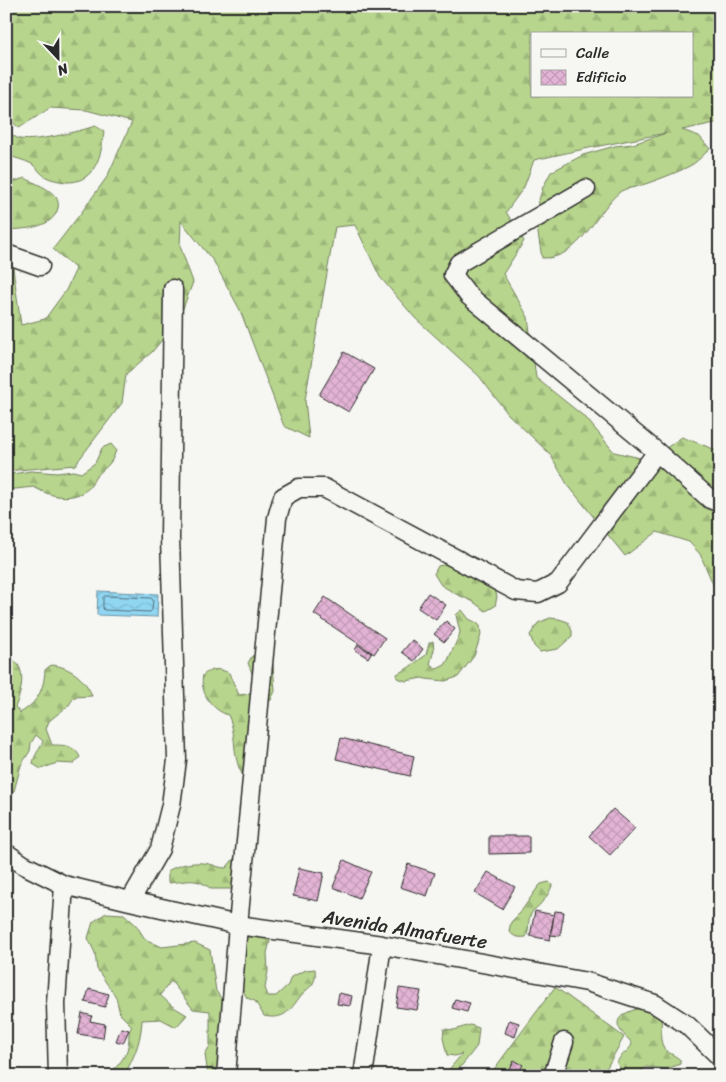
<svg xmlns="http://www.w3.org/2000/svg" width="726" height="1082" viewBox="0 0 726 1082" font-family="Sriracha,sans-serif">
	<style>
		.forest { fill: url(#forest-firs); stroke: #71805c; fill-rule: evenodd }
		.water { fill: url(#water-waves); stroke: #6892a2 }
		.lines { fill: none; stroke-linecap: round; stroke-linejoin: round }
		.shore { stroke: #536f7b; stroke-width: 1 }
		.building { fill: url(#building-cross-hatch); stroke: #2b2b2b }
		.street-casing { stroke: #2b2b2b; stroke-width: 21 }
		.street { stroke: #f6f6f2; stroke-width: 18 }
		.labels { text-anchor: middle; dominant-baseline: central; stroke-width: 4; stroke-linejoin: round; paint-order: stroke }
		.street-label { font-size: 19px; fill: #2b2b2b; stroke: #f6f6f2 }
	</style>
	<defs>
		<pattern id="forest-firs" width="22" height="20" patternUnits="userSpaceOnUse" patternTransform="scale(1.25)"><rect width="22" height="20" fill="#b7d58d"/><path d="M5 1l3.5 6h-7zM16 11l3.5 6h-7z" fill="#9eb77a"/></pattern>
		<pattern id="water-waves" width="16" height="10" patternUnits="userSpaceOnUse" patternTransform="scale(1.25)"><rect width="16" height="10" fill="#90d6f2"/><path d="M0 5q4-4 8 0t8 0" fill="none" stroke="#7cb8d0"/></pattern>
		<pattern id="building-cross-hatch" width="8" height="8" patternUnits="userSpaceOnUse" patternTransform="scale(1.25)"><rect width="8" height="8" fill="#e3b3d5"/><path d="M0 0l8 8M0 8l8-8" fill="none" stroke="#c39ab7"/></pattern>
	</defs>
	<rect width="100%" height="100%" fill="#f6f6f2"/>
	<filter id="ink" filterUnits="userSpaceOnUse"><feTurbulence type="fractalNoise" baseFrequency=".02" numOctaves="2"/><feDisplacementMap in="SourceGraphic" scale="10" xChannelSelector="R" yChannelSelector="G"/><feConvolveMatrix kernelMatrix="1 2 1 2 8 2 1 2 1" color-interpolation-filters="sRGB"/></filter>
	<g filter="url(#ink)">
		<path class="forest" d="M24 6H720V121L715 123 682 130 699 136 710 149C704 154 699 160 693 164 682 171 652 182 639 186 634 188 626 188 621 191 595 211 581 260 542 258L536 221 538 203 543 187 551 172 583 155 615 146 633 144 666 133 589 148 534 160 524 187 506 212 524 241 503 274 528 317 536 378 586 418 614 452 649 460 682 437 716 450 720 447V600L700 554 689 542 657 532 625 556 567 484 550 454 508 414 479 376 415 318 380 277 355 225 335 227 305 400 309 438 284 426 240 310 214 262 181 221 180 246 193 282 179 319 152 352 126 374 122 403 75 465 6 471V240H9L21 325 45 319 66 290 76 269 53 249 81 213 107 177 132 122 86 110 50 108 19 128 6 116V9L10 10ZM532 34H692V96H532Z
			M95 126 104 131C102 155 95 184 65 182 59 181 52 180 46 177 41 174 37 168 32 164 24 160 15 158 6 155V127C9 131 12 136 17 138 29 144 81 131 95 126Z
			M25 178C34 183 49 188 56 197 58 200 59 205 58 208 53 229 23 229 6 230V184Z
			M111 444 116 450C111 467 105 466 95 478 93 481 92 485 89 488 73 502 50 497 34 487L6 490V475L31 471 57 473 73 471 81 473 95 463 102 448Z
			M447 564 471 567 495 589 497 597 495 606 486 611 472 601 456 594 441 585 434 574 438 566Z
			M462 610 469 619 477 623 480 626 481 635 474 656 458 677 445 681 426 679 422 678 406 681 397 678V674L408 668 426 655 429 643 433 641 434 650 430 664 437 669 445 665 448 660 459 636 460 632 456 615Z
			M550 618 559 619 568 622 572 631V636L558 649 540 652 534 646 530 635 538 623Z
			M262 653 270 658 273 665 275 691 271 700 264 705 262 763 263 773 258 780 248 782C229 761 239 738 228 715 212 710 199 692 203 675 213 668 218 668 229 673L239 695 248 694 254 688V678L248 663 252 656Z
			M6 657C29 662 22 692 15 707L20 713C37 703 44 690 45 670L51 665C69 666 86 679 92 696L74 697 69 705 49 721 46 729 52 745C64 745 74 745 80 757L74 764 57 763 41 769 33 764C34 754 40 750 43 741L36 735 31 743 30 751 21 765 14 791 6 794Z
			M252 851 255 855 234 889H211C196 876 186 882 168 883V871C178 864 197 861 209 864 215 865 219 868 226 868L237 855Z
			M549 882 552 885C551 890 546 898 542 902 539 907 533 909 531 914 527 921 530 930 526 937 519 938 513 937 509 931L511 922 520 913 538 887 541 884Z
			M106 913 124 914 136 925 145 939 162 947 195 943 210 950 216 991 226 1005 229 1076H208L205 1054 210 1046V1011L193 1009 171 981 160 995 172 1006 187 1015 176 1027 161 1019 142 1020C141 1039 136 1053 127 1070L110 1074C117 1066 127 1056 128 1046 130 1039 127 1033 132 1026L120 1014 116 997 97 969 95 953 88 938 93 922Z
			M244 934 271 937 267 953 268 971 265 988 268 996H276L288 985 291 977 306 970 315 969C317 987 308 986 299 998 289 1012 283 1020 264 1016L255 1001 247 998 239 983Z
			M555 987 624 1037 602 1076H489Z
			M644 1007 660 1016C664 1026 657 1037 664 1048 668 1054 676 1055 680 1060V1064L667 1069 646 1067 635 1076H625L617 1063C620 1054 629 1052 632 1044 629 1038 624 1036 621 1031 610 1016 632 1010 644 1007Z
			M470 1025 479 1028 477 1046 456 1073 447 1072 462 1054 455 1056 447 1055 443 1038 444 1029 454 1030Z"/>
		<path class="water" d="M98 591 158 594 157 617 97 615Z"/>
		<g class="lines">
			<path class="shore" d="M105 596 151 598 153 600 152 610 150 612 104 610 103 608V598Z"/>
		</g>
		<path class="building" d="M344 352 374 369 349 412 319 395Z
			M428 593 446 605 436 620 418 608Z
			M325 597 385 638 374 654 314 614Z
			M446 621 455 629 444 642 434 634Z
			M412 640 423 649 414 661 402 652Z
			M358 645 371 653 368 658 355 650Z
			M341 738 414 756 410 776 336 759Z
			M613 809 635 828 610 855 589 836Z
			M489 836H529V853L489 854Z
			M344 860 371 872 359 898 333 887Z
			M408 864 435 873 427 896 400 887Z
			M299 868 324 873 318 901 293 896Z
			M488 872 515 887 502 909 475 893Z
			M535 911 554 915 550 940 530 936Z
			M555 911 564 912 560 936 550 935Z
			M399 988 421 991 417 1010 396 1007Z
			M89 989 109 994 105 1007 85 1002Z
			M339 993 352 996 350 1006 337 1004Z
			M455 999 470 1003 467 1012 452 1008Z
			M82 1013 92 1016 90 1021 105 1024 103 1038 78 1034Z
			M509 1020 519 1023 515 1037 505 1033Z
			M121 1028 129 1030 123 1043 116 1041Z
			M514 1060 523 1065 516 1076 508 1073Z"/>
		<g class="lines">
			<defs>
				<path id="street" d="M586 189 459 263 453 275 469 296 657 452 710 499 720 503
					M6 254 40 266
					M6 853 24 865 64 885 130 901 238 925 382 945 587 982 655 1004 687 1025 720 1057
					M130 901 160 849 171 805 177 760 170 538 173 289
					M58 1076 56 1003 64 885
					M226 1076 238 925 277 518 283 497 299 488H324L516 591 538 593 558 583 657 452
					M363 1076 382 945
					M553 1076 564 1042"/>
			</defs>
			<use href="#street" class="street-casing"/>
			<use href="#street" class="street"/>
		</g>
	</g>
	<g class="labels">
		<g class="street-label">
			<text transform="translate(405 929) rotate(9)">Avenida Almafuerte</text>
		</g>
	</g>
	<rect width="726" height="1082" fill="none" stroke="#f6f6f2" stroke-width="25"/>
	<rect x="12" y="12" width="701" height="1057" fill="none" stroke="#2b2b2b" stroke-width="2" filter="url(#ink)"/>
	<rect x="531" y="32" width="162" height="65" fill="#f6f6f2" stroke="#a5a5a2"/>
	<rect x="541" y="49" width="25" height="8" fill="#f6f6f2" stroke="#a5a5a2"/>
	<text x="576" y="58" font-size="15" fill="#2b2b2b">Calle</text>
	<rect x="541" y="70" width="25" height="15" fill="url(#building-cross-hatch)" stroke="#a5a5a2"/>
	<text x="576" y="82" font-size="15" fill="#2b2b2b">Edificio</text>
	<g transform="translate(58 58) rotate(158)" stroke="#f6f6f2" stroke-width="4" paint-order="stroke">
	<path d="M0-4L9 19L0 12L-9 19Z" fill="#2b2b2b"/>
	<text y="-8" font-size="14" font-weight="bold" text-anchor="middle" fill="#2b2b2b">N</text>
	</g>
</svg>
